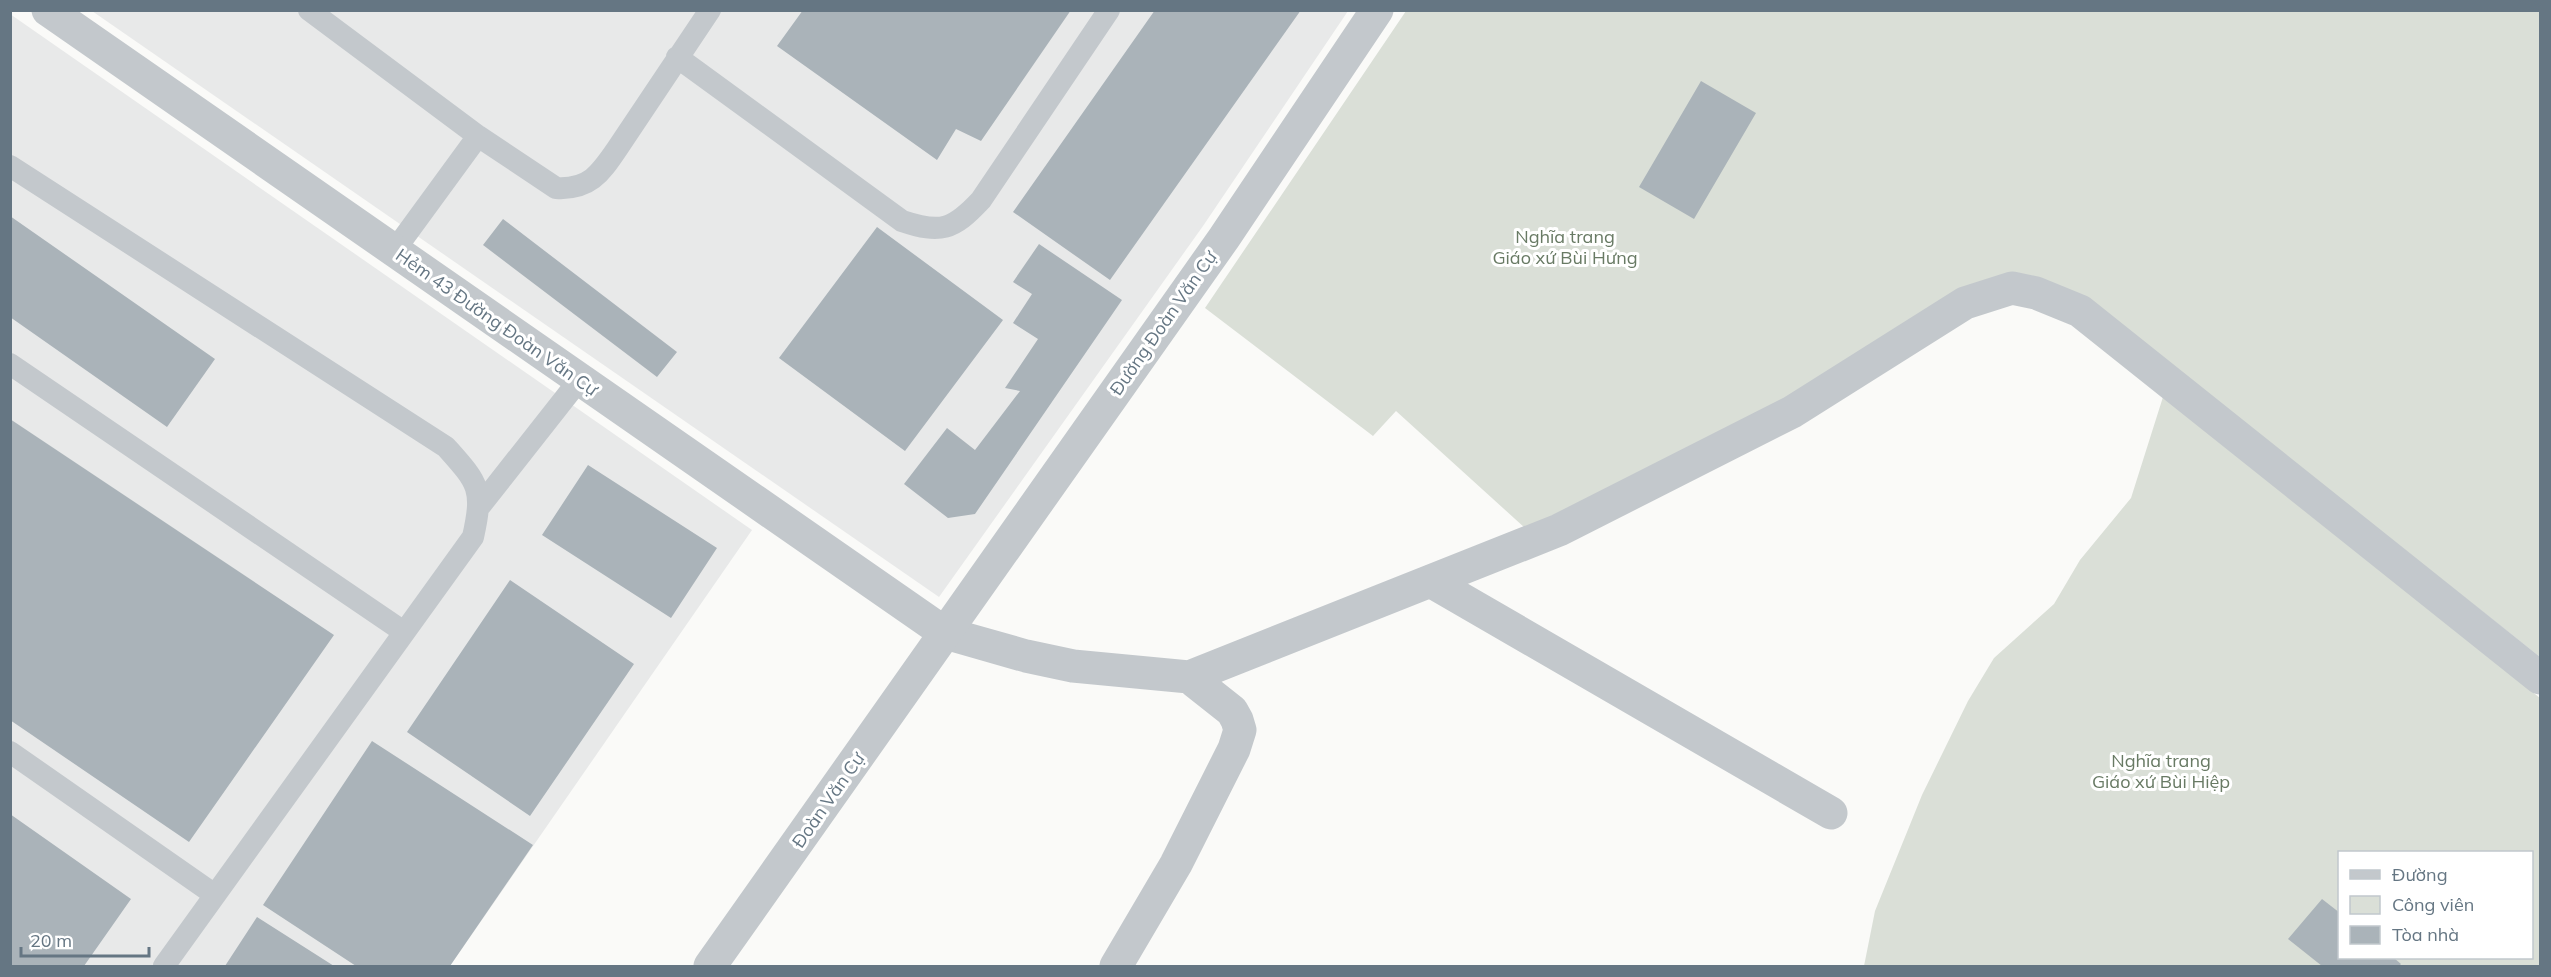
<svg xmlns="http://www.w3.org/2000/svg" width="2551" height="977" viewBox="0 0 2551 977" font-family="Mulish,sans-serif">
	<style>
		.built { fill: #e8e9e9 }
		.green { fill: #dadfd7; fill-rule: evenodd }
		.building { fill: #aab3b9 }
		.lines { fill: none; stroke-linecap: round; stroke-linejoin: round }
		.service { stroke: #c3c8cc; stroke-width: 22 }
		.minor { stroke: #c3c8cc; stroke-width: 33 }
		.tertiary { stroke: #c3c8cc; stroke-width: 33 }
		.labels { text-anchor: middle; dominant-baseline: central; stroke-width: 6; stroke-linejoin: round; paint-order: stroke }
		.park-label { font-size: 18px; fill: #687a64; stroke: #fff }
		.street-label { font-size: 18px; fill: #657683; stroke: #fff }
	</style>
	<rect width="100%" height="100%" fill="#fafaf8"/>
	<path class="built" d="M92 11H1348L1203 226 939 597Z
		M10 14 752 530 450 966H11Z"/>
	<path class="green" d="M1406 11H2540V657L2174 368 2047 280 1773 405 1554 517 1525 528 1396 411 1373 436 1205 308Z
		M2163 397 2540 698V966H1864L1875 911 1922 795 1968 701 1994 658 2054 604 2080 560 2131 498ZM2340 852H2532V958H2340Z"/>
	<path class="building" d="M803 10H1071L981 141 956 129 937 160 777 46Z
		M1155 10H1301L1110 280 1013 212Z
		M1701 81 1756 113 1694 219 1639 187Z
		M10 216 215 359 167 427 10 317Z
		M503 219 677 352 657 377 483 245Z
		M877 227 1003 320 905 451 779 358Z
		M1039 244 1122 300 975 514 948 518 904 484 947 428 975 450 1020 391 1005 388 1038 339 1013 323 1032 294 1013 282Z
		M10 419 334 635 189 842 10 720Z
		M588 465 717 548 671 618 542 535Z
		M510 580 634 664 530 816 407 732Z
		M372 741 533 845 450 966H356L263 905Z
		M10 814 131 899 84 966H10Z
		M2322 899 2340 913V958H2394L2401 964 2399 966H2322L2288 939Z
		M257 917 334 966H225Z"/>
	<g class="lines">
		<path class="service" d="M309 10 478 136 394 251
			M677 57 902 221C941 234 953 230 981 200L1109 10
			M478 136 556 188C589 190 600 174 617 149L710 10
			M10 166 446 447C478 483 484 488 473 537L164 966
			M10 364 404 632
			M480 506 580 379
			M10 752 215 895"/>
		<path class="minor" d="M1432 582 1831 813
			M945 633 1026 656 1073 666 1189 677 1559 530 1792 412 1965 303 2012 288 2036 293 2080 311 2540 678
			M1116 966 1176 864 1234 749 1240 730 1237 720 1232 711 1189 677"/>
		<path class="tertiary" d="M48 10 945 633
			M710 966 1224 238 1377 10"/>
	</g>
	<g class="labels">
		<g class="park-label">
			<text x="1565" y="236">Nghĩa trang<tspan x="1565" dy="21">Giáo xứ Bùi Hưng</tspan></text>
			<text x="2161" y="760">Nghĩa trang<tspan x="2161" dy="21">Giáo xứ Bùi Hiệp</tspan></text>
		</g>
		<g class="street-label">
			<text transform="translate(497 322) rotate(35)">Hẻm 43 Đường Đoàn Văn Cự</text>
			<text transform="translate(1163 323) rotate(-55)">Đường Đoàn Văn Cự</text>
			<text transform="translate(828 800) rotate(-55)">Đoàn Văn Cự</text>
		</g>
	</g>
	<rect width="2551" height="977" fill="none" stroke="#657683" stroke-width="24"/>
	<rect x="2338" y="851" width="195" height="108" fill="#ffffff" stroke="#c1c8cd" stroke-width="1.5"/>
	<rect x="2350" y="870" width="30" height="9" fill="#c3c8cc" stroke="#c1c8cd" stroke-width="1.5"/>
	<text x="2392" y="881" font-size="18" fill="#657683">Đường</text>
	<rect x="2350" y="896" width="30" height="18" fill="#dadfd7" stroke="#c1c8cd" stroke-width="1.5"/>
	<text x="2392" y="911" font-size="18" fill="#657683">Công viên</text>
	<rect x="2350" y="926" width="30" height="18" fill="#aab3b9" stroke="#c1c8cd" stroke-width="1.5"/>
	<text x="2392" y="941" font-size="18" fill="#657683">Tòa nhà</text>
	<path d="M21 947v9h128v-9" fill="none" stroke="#657683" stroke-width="3"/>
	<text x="30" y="947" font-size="18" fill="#657683" stroke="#ffffff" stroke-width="4.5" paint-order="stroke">20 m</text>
</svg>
